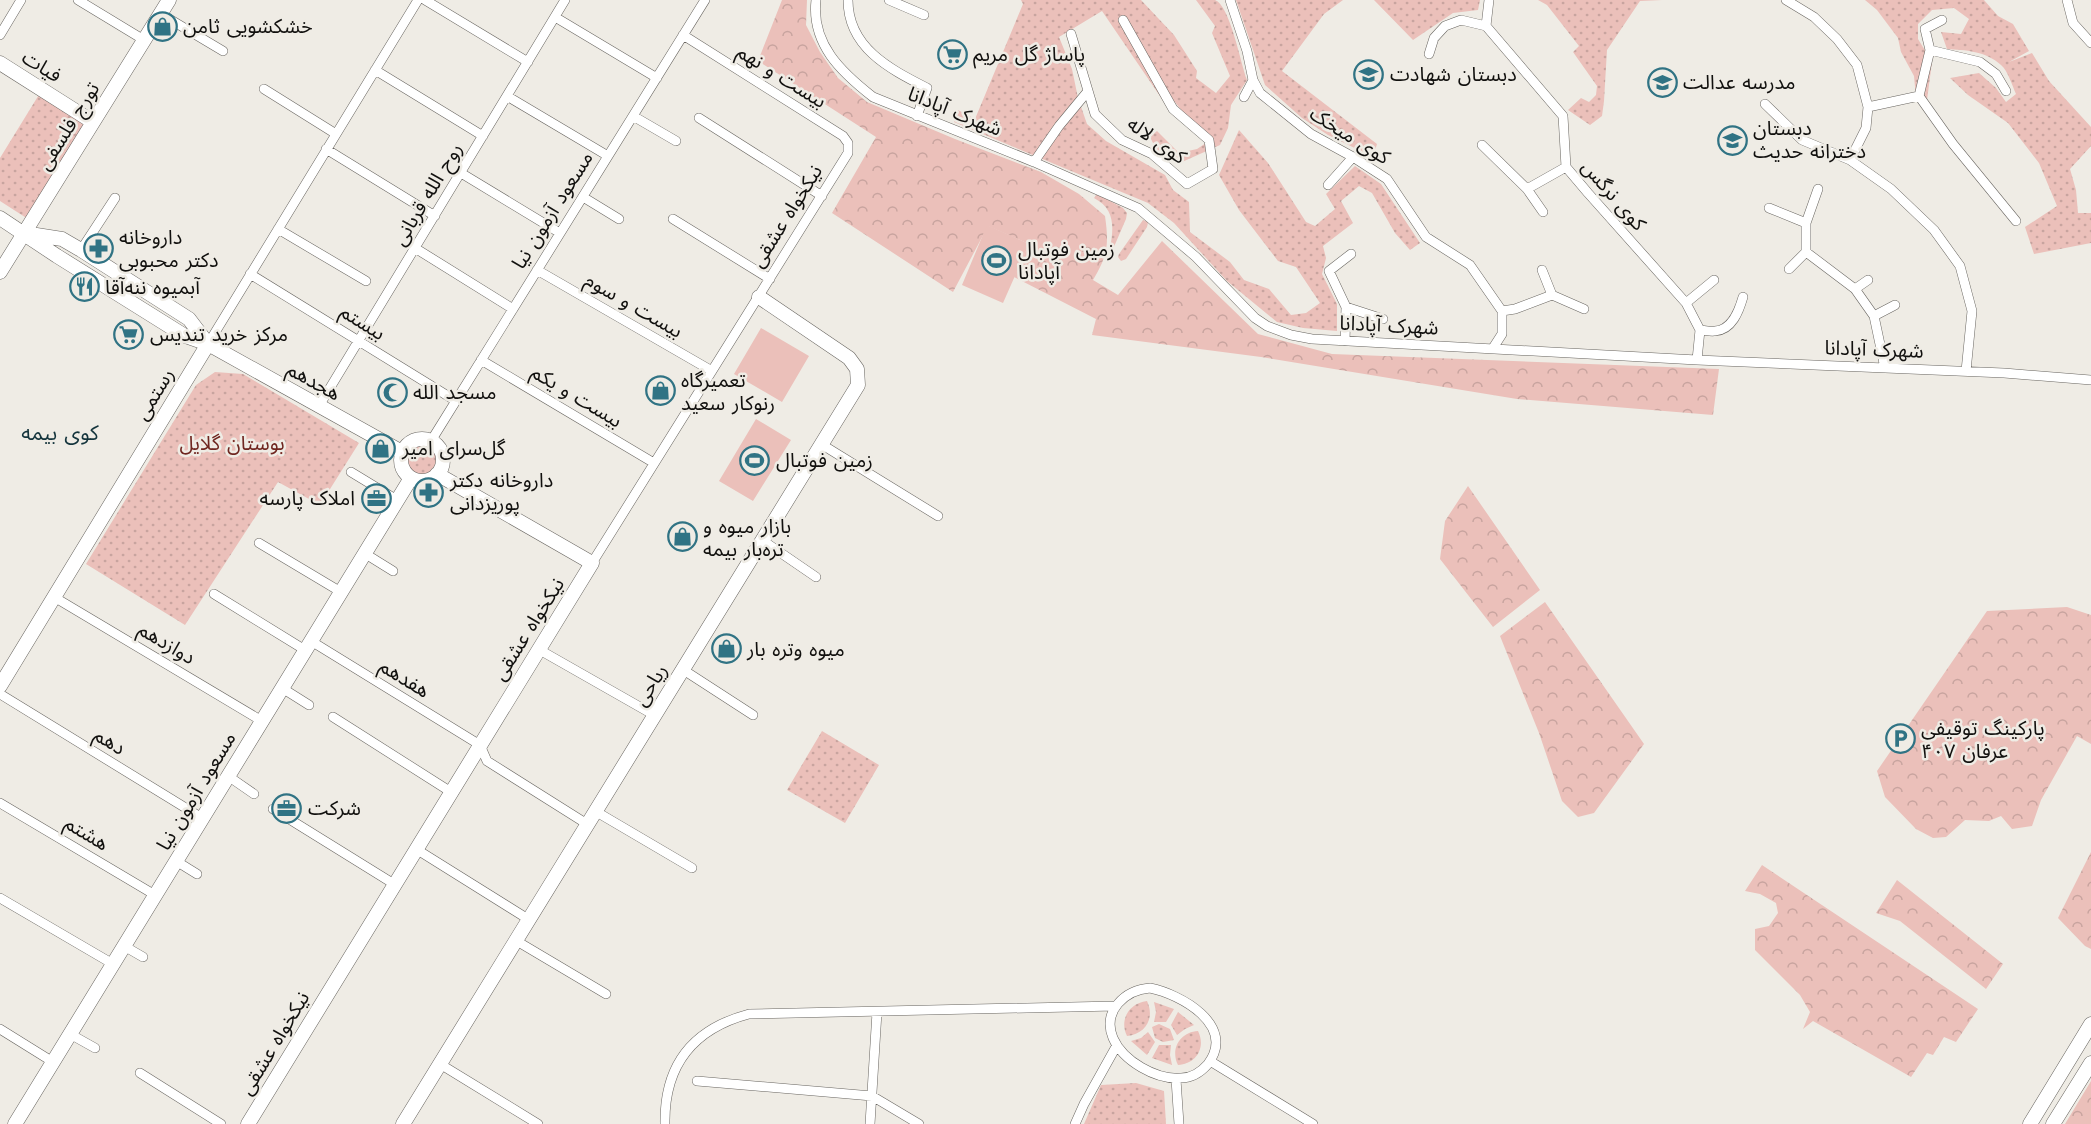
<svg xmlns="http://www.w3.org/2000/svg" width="2091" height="1124" viewBox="0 0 2091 1124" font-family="'Work Sans','Noto Sans Arabic',sans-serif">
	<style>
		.grass { fill: url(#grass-dots) }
		.forest { fill: url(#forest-crowns) }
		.garden { fill: #ebc0ba }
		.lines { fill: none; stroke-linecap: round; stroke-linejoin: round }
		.street-casing { stroke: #686560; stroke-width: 10 }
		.secondary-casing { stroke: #686560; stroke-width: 15 }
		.street { stroke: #fff; stroke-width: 9 }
		.secondary { stroke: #fff; stroke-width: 14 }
		.labels { text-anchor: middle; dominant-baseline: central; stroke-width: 5; stroke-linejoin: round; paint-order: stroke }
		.poi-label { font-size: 20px; fill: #11100e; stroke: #efece5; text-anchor: start }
		.street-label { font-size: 20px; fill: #11100e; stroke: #efece5 }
		.park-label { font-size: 20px; fill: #6f2620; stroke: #efece5 }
		.neighbourhood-label { font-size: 21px; fill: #14343c; stroke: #efece5 }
	</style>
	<defs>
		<pattern id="grass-dots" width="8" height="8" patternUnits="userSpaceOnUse" patternTransform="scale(1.5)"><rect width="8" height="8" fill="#ebc0ba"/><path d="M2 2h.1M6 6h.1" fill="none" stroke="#c8a49f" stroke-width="1.8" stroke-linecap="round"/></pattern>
		<pattern id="forest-crowns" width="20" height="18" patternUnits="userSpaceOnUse" patternTransform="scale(1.5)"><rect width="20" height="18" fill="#ebc0ba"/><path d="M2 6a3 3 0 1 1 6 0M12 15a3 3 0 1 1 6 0" fill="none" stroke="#c8a49f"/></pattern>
	</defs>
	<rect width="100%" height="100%" fill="#efece5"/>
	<path class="grass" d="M1021 0H1141L1174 35 1197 71 1196 78 1216 93 1230 76 1212 33 1215 26 1196 0C1201 0 1210 0 1215 0 1230 5 1241 65 1247 80L1231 105 1228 128 1220 145 1182 162 1157 151 1150 137 1157 131 1179 153 1197 149 1206 143 1175 102 1166 105 1102 11 1059 37 1072 69 1078 98 1087 124 1106 141 1165 175 1173 190 1189 202 1190 232 1230 262 1244 280 1269 289 1291 315 1306 313 1320 303 1296 267 1278 261 1239 210 1219 175 1239 130 1268 163 1306 222 1315 226 1335 209 1326 194 1355 166 1381 184 1420 243 1410 250 1395 233 1372 193 1359 186 1341 201 1353 223 1323 246 1326 258 1322 274 1337 304V331L1303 328 1277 322 1227 281 1174 223 1148 203 954 122 958 110 975 119 1023 4Z
		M1236 0H1343L1324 14 1282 71 1377 144 1373 157 1328 135 1302 118 1265 85Z
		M1374 0H1480L1478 10 1453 13 1413 40Z
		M1538 0H1662L1640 1 1607 50 1604 101 1602 116 1590 125 1568 110 1581 98 1589 102 1596 95 1597 86 1573 52 1579 46 1547 5Z
		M1865 0H1984L1998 16 2013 24 2029 51 2009 62 2032 53 2049 81 2091 127V146L2070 169 2076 190 2078 213H2091V243L2034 254 2025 227 2057 206 2039 163 2008 123 1968 95 1950 78 1979 73 1996 88 2006 102 2016 94C2012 85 2008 71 2001 65 1986 51 1965 50 1947 49L1941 32 1961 34 1969 19 1954 8 1932 10 1918 24V39L1932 62 1927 100 1916 98 1914 76 1901 52 1898 38 1877 10Z
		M40 93 91 125 28 219 0 201V158Z
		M1097 194 1123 208 1127 213 1126 219 1113 249 1110 248C1114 227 1115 209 1094 198Z
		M1143 220 1148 222 1147 227 1126 259 1121 261 1118 257 1119 254Z
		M215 372 243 374 359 443 320 505 278 482 185 625 86 564 196 385Z
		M407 460a15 15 0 1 1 30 0a15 15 0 1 1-30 0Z
		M822 731 879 765 845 823 787 790Z
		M1147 1001C1155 1018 1146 1034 1127 1036 1119 1020 1129 1003 1147 1001Z
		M1154 1002 1174 1009 1166 1022H1154L1156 1012Z
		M1178 1012 1194 1025 1185 1029 1177 1035 1171 1025Z
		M1159 1024 1170 1029 1174 1040 1163 1042 1155 1038 1152 1027Z
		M1198 1031C1206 1047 1197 1064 1178 1065 1170 1049 1180 1032 1198 1031Z
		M1148 1032 1155 1042 1147 1055 1131 1041 1141 1038Z
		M1159 1045H1171L1170 1055 1172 1065 1152 1058Z
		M1136 1083 1164 1091 1166 1124H1084L1101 1085Z"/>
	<path class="forest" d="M782 0H807L806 25 820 52 838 78 867 102 955 139 1041 172 1079 194 1105 216C1109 244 1108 255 1093 280L1118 295 1162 241 1258 334 1332 354 1719 369 1713 415 1517 399 1261 357 1092 335 1096 319 1014 277 1029 244 988 226 953 292 832 213 876 137 758 61Z
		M1468 486 1540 590 1493 627 1440 559 1445 521Z
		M1545 602 1644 744 1594 813 1578 817 1562 801 1539 733 1500 636Z
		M2067 607 2091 615V744L2077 736 2041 800 2032 826 2012 829 2001 816 1989 821 1965 820 1946 837 1933 838 1916 829 1885 797 1877 771 1987 611Z
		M2091 852V949L2085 946 2058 918Z
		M1762 865 1978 1009 1956 1042 1944 1037 1933 1055 1927 1053 1911 1077 1813 1021 1803 1029 1810 1012 1800 995 1755 950V929L1769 926 1778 913 1776 903 1760 894 1745 891Z
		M1897 880 2003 964 1986 989 1900 921 1876 913Z
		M2091 1081V1124H2065Z"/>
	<path class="garden" d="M987 225 1029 244 1003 303 962 285Z
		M761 328 809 356 782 402 734 374Z
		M756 419 791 440 753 501 719 481Z"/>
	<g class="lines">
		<defs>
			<path id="street" d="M78 0 144 40
				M425 0 528 62
				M816 0C811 44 841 72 873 97L1034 162 1138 208 1196 257 1255 318 1267 326 1291 335 1312 339 1697 360 2004 373 2091 380
				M848 0C848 48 890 69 927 88L917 116
				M889 0 924 15
				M1230 0 1247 51 1253 80 1260 93 1311 134 1353 157 1387 179 1426 237 1470 265 1502 311 1515 309 1552 295
				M1786 0 1814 17 1837 39 1857 65 1868 107 1866 128 1850 160 1891 189 1934 230 1960 266 1972 311 1966 371
				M2067 0 2073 23 2091 43
				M161 14 223 51
				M555 17 657 78
				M1942 20 1925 29 1930 50 1980 62 1996 74 2006 91
				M1486 26 1489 0
				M1071 34 1095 114 1122 140 1152 154 1187 184 1213 169 1209 140 1173 109 1123 20
				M0 35 21 0
				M1930 50 1919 96 1953 144 2016 221
				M1429 54 1434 38 1445 26 1461 20 1486 26 1563 116 1566 167 1588 193 1686 303 1700 330 1697 360
				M375 70 483 136
				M264 89 336 134
				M507 96 608 156
				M1244 97 1253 80
				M1765 104 1802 140 1850 160
				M1868 107 1919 96
				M633 116 676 141
				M699 118 822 196
				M1482 145 1527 189 1543 212
				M326 149 435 216
				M1034 162 1059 126 1088 91
				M461 173 560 233
				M1328 185 1353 157
				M1527 189 1566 167
				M583 197 619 219
				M1769 208 1806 223 1818 189
				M673 219 770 279
				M1806 223V252L1855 289 1874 316 1885 368
				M278 229 366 281
				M415 248 513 309
				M81 250 115 198
				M1789 269 1806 252
				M537 270 712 371
				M1542 270 1552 295 1584 309
				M250 274 456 401
				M1855 289 1868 280
				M1686 303 1714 280
				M1346 307 1383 319
				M1874 316 1895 305
				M1700 330C1704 330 1711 332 1715 331 1732 330 1739 311 1743 297
				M1345 341 1346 307 1329 271 1351 254
				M208 344 418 0
				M1493 348 1502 334V311
				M481 360 654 463
				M319 406 565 0
				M431 441 705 0
				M821 444 938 516
				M351 472 397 500
				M762 540 816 577
				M259 543 341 592
				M364 553 393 571
				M592 563 848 153V143L843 136 683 35
				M214 594 305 650
				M54 597 262 721
				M311 641 480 745 487 761 587 824
				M538 649 654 715
				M682 669 753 715
				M282 688 309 705
				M0 694 202 818
				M333 717 451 792
				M228 776 254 794
				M0 803 155 895
				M273 809 394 884
				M595 811 692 868
				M416 849 528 919
				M176 861 197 874
				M0 898 113 964
				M515 940 606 994
				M124 946 143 957
				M1150 988C1180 994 1237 1025 1208 1064 1201 1072 1191 1078 1181 1078 1156 1080 1123 1061 1113 1038 1102 1011 1125 990 1150 988Z
				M0 1029 53 1062
				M70 1034 95 1048
				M1210 1061 1313 1124
				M440 1064 538 1124
				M140 1073 221 1124
				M1176 1079 1179 1124
				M697 1081 872 1096 919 1124
				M665 1124C664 1065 693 1029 749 1014L1115 1006
				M870 1124 877 1012
				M1075 1124 1084 1104 1117 1045"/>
			<path id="secondary" d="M0 63 93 122
				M0 218 57 256 185 336 208 344 402 452
				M30 234 62 239 81 250 189 319 208 344
				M0 272 169 0
				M401 460a21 21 0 1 1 42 0a21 21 0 1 1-42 0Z
				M0 686 208 344
				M15 1124 411 478
				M248 1124 592 563 437 474
				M403 1124 858 385 857 369 849 358 759 297
				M2030 1124 2091 1024
				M2053 1124 2091 1063"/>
		</defs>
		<use href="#street" class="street-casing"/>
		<use href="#secondary" class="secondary-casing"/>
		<use href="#street" class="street"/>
		<use href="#secondary" class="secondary"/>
	</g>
	<defs>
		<symbol id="shop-ring" viewBox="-11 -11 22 22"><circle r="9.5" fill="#efece5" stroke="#307384" stroke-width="1.5"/><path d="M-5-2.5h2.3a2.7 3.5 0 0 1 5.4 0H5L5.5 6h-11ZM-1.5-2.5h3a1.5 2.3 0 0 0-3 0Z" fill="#307384"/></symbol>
		<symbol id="supermarket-ring" viewBox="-11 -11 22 22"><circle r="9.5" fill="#efece5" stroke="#307384" stroke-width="1.5"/><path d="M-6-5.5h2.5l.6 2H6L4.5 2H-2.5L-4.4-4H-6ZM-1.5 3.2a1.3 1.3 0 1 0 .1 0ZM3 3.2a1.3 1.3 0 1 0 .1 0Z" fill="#307384"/></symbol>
		<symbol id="school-ring" viewBox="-11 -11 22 22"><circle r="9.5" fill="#efece5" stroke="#307384" stroke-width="1.5"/><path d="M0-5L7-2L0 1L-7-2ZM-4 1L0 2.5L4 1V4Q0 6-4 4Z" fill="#307384"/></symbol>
		<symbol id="pharmacy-ring" viewBox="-11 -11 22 22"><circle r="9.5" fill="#efece5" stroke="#307384" stroke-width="1.5"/><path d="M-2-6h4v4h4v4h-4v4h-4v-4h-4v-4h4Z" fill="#307384"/></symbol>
		<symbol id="stadium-ring" viewBox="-11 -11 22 22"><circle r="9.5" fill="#efece5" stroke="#307384" stroke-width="1.5"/><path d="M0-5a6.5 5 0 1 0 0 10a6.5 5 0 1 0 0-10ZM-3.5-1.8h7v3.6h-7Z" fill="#307384"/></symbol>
		<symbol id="restaurant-ring" viewBox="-11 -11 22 22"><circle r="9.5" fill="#efece5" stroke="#307384" stroke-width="1.5"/><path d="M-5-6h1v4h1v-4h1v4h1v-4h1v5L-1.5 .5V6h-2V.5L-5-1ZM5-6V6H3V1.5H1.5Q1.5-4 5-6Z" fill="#307384"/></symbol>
		<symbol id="mosque-ring" viewBox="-11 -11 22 22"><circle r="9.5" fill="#efece5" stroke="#307384" stroke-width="1.5"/><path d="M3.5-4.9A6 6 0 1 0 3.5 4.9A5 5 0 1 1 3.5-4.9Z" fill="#307384"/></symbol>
		<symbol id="office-ring" viewBox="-11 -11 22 22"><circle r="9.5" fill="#efece5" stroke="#307384" stroke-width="1.5"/><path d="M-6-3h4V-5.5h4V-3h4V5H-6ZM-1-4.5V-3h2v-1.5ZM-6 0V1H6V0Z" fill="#307384"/></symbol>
		<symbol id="parking-ring" viewBox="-11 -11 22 22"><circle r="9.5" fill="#efece5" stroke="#307384" stroke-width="1.5"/><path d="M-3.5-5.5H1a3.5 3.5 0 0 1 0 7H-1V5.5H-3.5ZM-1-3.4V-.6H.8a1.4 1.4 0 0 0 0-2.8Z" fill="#307384"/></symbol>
	</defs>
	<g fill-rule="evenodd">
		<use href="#shop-ring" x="146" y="10" width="33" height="33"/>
		<use href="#supermarket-ring" x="936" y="38" width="33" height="33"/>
		<use href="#school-ring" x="1352" y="58" width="33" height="33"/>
		<use href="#school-ring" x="1646" y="66" width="33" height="33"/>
		<use href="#school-ring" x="1716" y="124" width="33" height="33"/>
		<use href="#pharmacy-ring" x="82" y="232" width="33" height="33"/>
		<use href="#stadium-ring" x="980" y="244" width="33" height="33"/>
		<use href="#restaurant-ring" x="68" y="270" width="33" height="33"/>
		<use href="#supermarket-ring" x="112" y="318" width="33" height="33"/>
		<use href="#shop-ring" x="644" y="374" width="33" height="33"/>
		<use href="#mosque-ring" x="376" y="376" width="33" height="33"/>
		<use href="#shop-ring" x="364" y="432" width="33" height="33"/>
		<use href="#stadium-ring" x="738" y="444" width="33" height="33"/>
		<use href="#pharmacy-ring" x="412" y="476" width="33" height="33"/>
		<use href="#office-ring" x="360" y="482" width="33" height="33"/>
		<use href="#shop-ring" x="666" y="520" width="33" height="33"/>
		<use href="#shop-ring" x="710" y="632" width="33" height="33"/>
		<use href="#parking-ring" x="1884" y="722" width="33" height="33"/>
		<use href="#office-ring" x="270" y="792" width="33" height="33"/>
	</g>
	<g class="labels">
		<g class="poi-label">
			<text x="183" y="26">خشکشویی ثامن</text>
			<text x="973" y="54">پاساژ گل مریم</text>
			<text x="1390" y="74">دبستان شهادت</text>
			<text x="1683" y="82">مدرسه عدالت</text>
			<text x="1753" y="128">دبستان<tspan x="1753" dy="23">دخترانه حدیث</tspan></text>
			<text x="119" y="237">داروخانه<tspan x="119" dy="23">دکتر محبوبی</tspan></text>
			<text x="1018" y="249">زمین فوتبال<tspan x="1018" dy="23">آپادانا</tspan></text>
			<text x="105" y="287">آبمیوه ننه‌آقا</text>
			<text x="150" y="334">مرکز خرید تندیس</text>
			<text x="681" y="380">تعمیرگاه<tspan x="681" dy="23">رنوکار سعید</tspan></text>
			<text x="413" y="392">مسجد الله</text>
			<text x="402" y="448">گل‌سرای امیر</text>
			<text x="776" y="460">زمین فوتبال</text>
			<text x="450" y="480">داروخانه دکتر<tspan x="450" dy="23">پوریزدانی</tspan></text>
			<text x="355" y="498" text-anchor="end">املاک پارسه</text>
			<text x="703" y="526">بازار میوه و<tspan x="703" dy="23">تره‌بار بیمه</tspan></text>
			<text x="747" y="649">میوه وتره بار</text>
			<text x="1921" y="728">پارکینگ توقیفی<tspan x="1921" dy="23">عرفان ۴۰۷</tspan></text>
			<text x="308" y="808">شرکت</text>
		</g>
		<g class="street-label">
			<text transform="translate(42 66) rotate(32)">فیات</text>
			<text transform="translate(782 76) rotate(32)">بیست و نهم</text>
			<text transform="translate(955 111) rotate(22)">شهرک آپادانا</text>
			<text transform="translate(68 126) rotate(-58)">تورج فلسفی</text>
			<text transform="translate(1350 135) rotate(32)">کوی میخک</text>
			<text transform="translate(1157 140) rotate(35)">کوی لاله</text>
			<text transform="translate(427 194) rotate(-59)">روح الله قربانی</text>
			<text transform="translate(1614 195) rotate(49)">کوی نرگس</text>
			<text transform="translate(552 210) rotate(-58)">مسعود آزمون نیا</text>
			<text transform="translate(786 216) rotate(-58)">نیکخواه عشقی</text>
			<text transform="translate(634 305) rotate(30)">بیست و سوم</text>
			<text transform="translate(363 322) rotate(32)">بیستم</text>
			<text transform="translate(1389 325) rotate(3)">شهرک آپادانا</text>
			<text transform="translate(1874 349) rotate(2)">شهرک آپادانا</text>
			<text transform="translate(314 381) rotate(29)">هجدهم</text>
			<text transform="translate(154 394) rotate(-59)">رستمی</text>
			<text transform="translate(577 396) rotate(31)">بیست و یکم</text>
			<text transform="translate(528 629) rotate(-58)">نیکخواه عشقی</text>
			<text transform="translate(167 643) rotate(31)">دوازدهم</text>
			<text transform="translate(405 678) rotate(32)">هفدهم</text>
			<text transform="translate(650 685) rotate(-58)">ریاحی</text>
			<text transform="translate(110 741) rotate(32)">دهم</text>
			<text transform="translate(196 791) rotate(-59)">مسعود آزمون نیا</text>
			<text transform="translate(87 833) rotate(31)">هشتم</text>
			<text transform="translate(274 1043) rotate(-59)">نیکخواه عشقی</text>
		</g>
		<g class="park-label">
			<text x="232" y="443">بوستان گلایل</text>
		</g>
		<g class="neighbourhood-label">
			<text x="60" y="432">کوی بیمه</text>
		</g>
	</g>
</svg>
